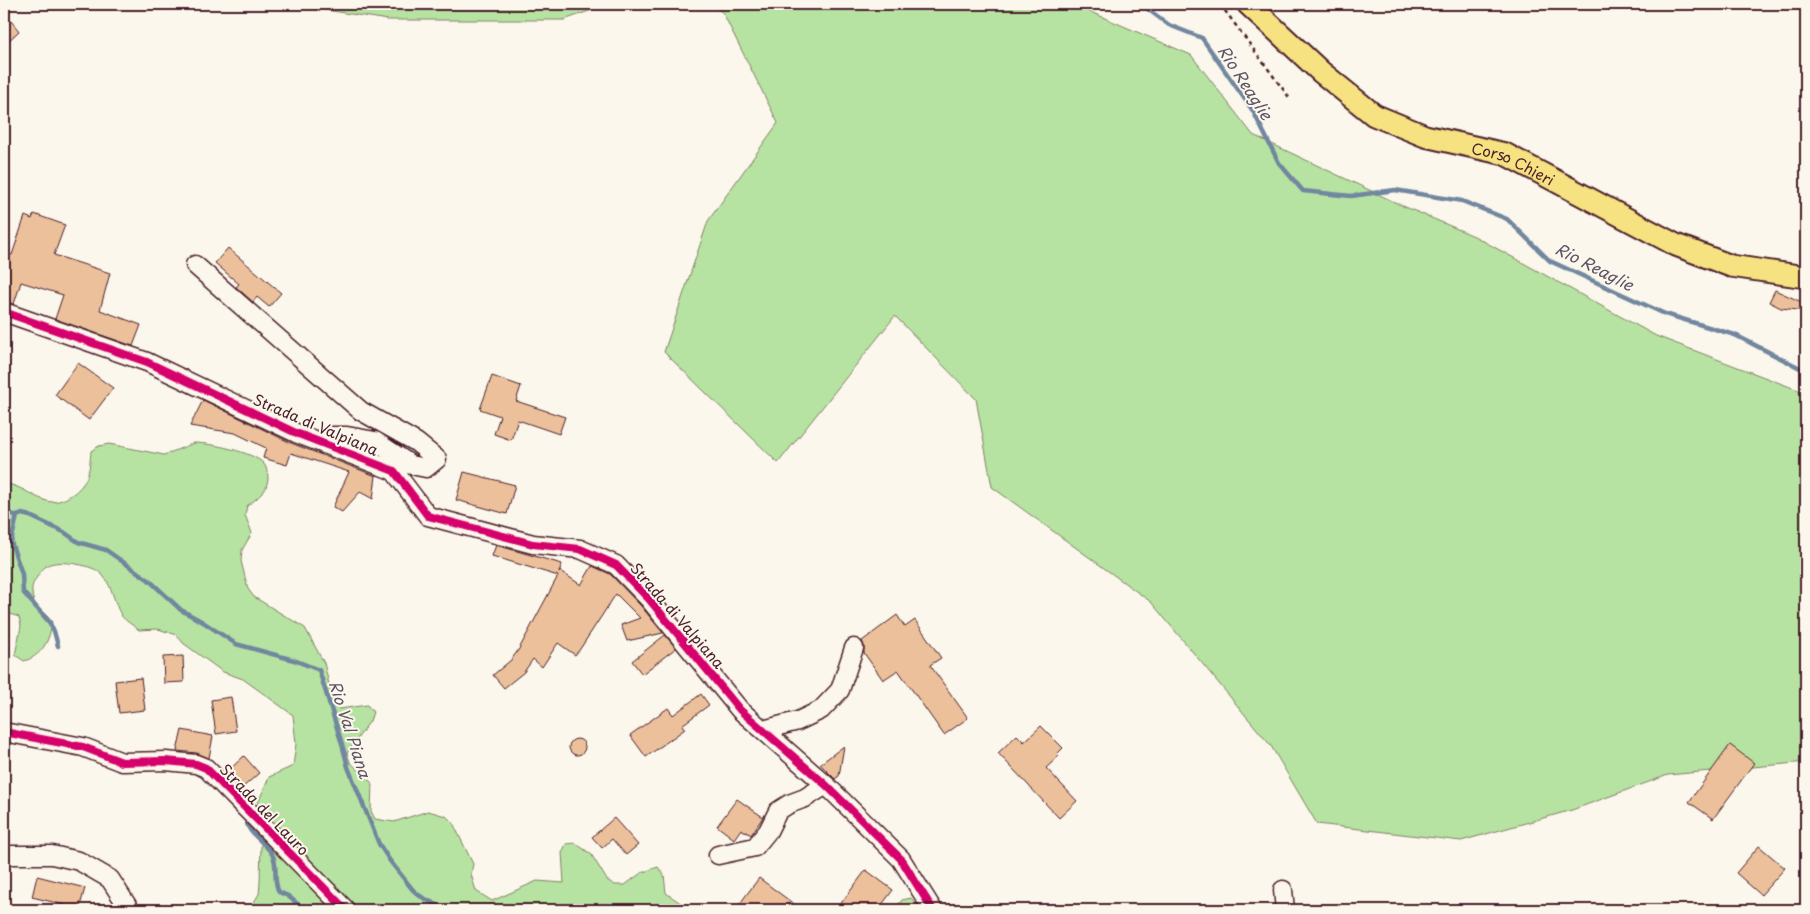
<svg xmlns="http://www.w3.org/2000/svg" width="1810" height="914" viewBox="0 0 1810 914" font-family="'Playpen Sans',sans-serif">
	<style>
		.green { fill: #b6e3a1; stroke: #808166 }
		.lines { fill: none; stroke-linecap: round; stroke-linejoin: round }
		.stream { stroke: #71869f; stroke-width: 4.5 }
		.building { fill: #ebc09b; stroke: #4a1f2b }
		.minor-casing { stroke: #4a1f2b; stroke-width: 21 }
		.major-casing { stroke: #4a1f2b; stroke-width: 25 }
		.path { stroke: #4a1f2b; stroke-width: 2.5; stroke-dasharray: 4 4; stroke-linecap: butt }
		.minor { stroke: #fbf7ec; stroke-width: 18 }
		.major { stroke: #f6e281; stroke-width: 21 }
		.cycleway-casing { stroke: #fbf7ec; stroke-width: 11 }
		.cycleway { stroke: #d6006c; stroke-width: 8 }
		.labels { text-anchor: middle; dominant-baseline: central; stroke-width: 4; stroke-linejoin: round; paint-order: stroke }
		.street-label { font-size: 15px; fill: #4a1f2b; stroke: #fbf7ec }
		.water-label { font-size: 16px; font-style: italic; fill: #5e5365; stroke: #fbf7ec }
	</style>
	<rect width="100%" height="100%" fill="#fbf7ec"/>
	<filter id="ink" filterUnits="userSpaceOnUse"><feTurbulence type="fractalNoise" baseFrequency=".02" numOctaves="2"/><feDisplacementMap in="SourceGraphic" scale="10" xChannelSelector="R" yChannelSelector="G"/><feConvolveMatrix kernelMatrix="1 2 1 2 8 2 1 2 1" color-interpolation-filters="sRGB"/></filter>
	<g filter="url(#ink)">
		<path class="green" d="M317 4H609L564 20H388L326 10Z
			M711 4H1072L1191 55 1253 135 1403 206 1474 236 1656 336 1806 393V762L1668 775 1572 810 1461 841 1317 824 1271 746 1151 602 992 487 976 399 895 316 778 463 664 352 708 221 778 123 723 13Z
			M194 443C210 443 254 452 264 464 267 468 268 474 268 479 267 484 266 490 262 493 258 498 252 502 247 506L245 515 252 533 242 550 241 561 248 589 254 597 305 628 324 663 333 701 339 709 367 705 373 712 370 721 347 753 350 762 372 783 371 811 375 819 394 822 428 811 446 816 453 823 473 864 471 874 476 891 492 901 537 881 564 883 562 853 566 844 575 843 591 854 607 880 615 885H625L641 873 658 867 664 875 666 893 682 904 684 910H249L259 894 260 883 261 844 257 805 269 777 293 766 296 744 293 715 243 679 223 672 183 643 177 635 158 629 139 630C133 625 125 621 121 615 113 601 112 581 98 571 89 565 61 560 50 564 44 566 40 573 37 577 34 581 31 587 32 592 32 607 45 611 52 622 50 640 42 656 24 661L15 655 21 626 19 617 4 612V483C23 487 28 494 44 500 59 507 80 492 86 479 90 470 90 460 91 451L99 446 109 444 164 455Z
			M911 898 922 910H894L902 900Z"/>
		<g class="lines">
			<path class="stream" d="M1141 4 1169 25 1202 38 1253 111 1279 163 1303 191 1351 196 1395 190 1462 201 1507 219 1550 261 1665 314 1735 335 1806 371
				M4 511 17 516 22 514 30 516 64 532 78 542 106 550 149 580 181 610 203 622 236 644 294 660 319 670 342 744 348 767 379 844 390 861 413 890 420 896 446 910
				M17 516 11 542 22 574 23 592 49 622 54 631 58 646
				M246 817C246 834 264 840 272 854 279 866 272 879 279 892L288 896 305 910"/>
		</g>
		<path class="building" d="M4 12 19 31 4 45Z
			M34 214 65 225 54 255 110 273 100 310 141 325 133 346 55 319 63 295 21 282 14 304 4 302V252L12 255 25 216 32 219Z
			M228 248 281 293 269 307 257 297 253 302 236 287 239 284 215 263Z
			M1775 290 1806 304V311L1781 308 1769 302Z
			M78 363 113 388 89 420 55 395Z
			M492 376 521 386 516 401 565 417 559 434 518 420 511 440 494 434 500 416 480 409Z
			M203 400 291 443 376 476 373 499 360 492 342 512 333 507 349 472 291 453 287 465 263 458 266 448 235 433 190 426Z
			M464 472 515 485 507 514 456 500Z
			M496 545 562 564 559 573 560 571 581 585 592 566 610 574 641 606 663 633 627 641 621 625 640 618 616 594 580 649 575 655 558 643 542 667 533 659 524 672 504 688 493 675 511 660 519 649 558 576 492 556Z
			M897 615 905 627 915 620 941 658 930 665 968 718 944 735 898 670 883 680 864 653V646L862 641Z
			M665 635 676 648 642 674 632 661Z
			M183 656 184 682 164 683 163 657Z
			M141 678 145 710 119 713 115 681Z
			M701 694 709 705 682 725 685 729 646 757 630 735 668 708 673 715Z
			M231 697 236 731 216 734 211 700Z
			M1041 726 1063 748 1057 754 1059 756 1046 768 1077 801 1059 818 998 753 1017 735 1024 742Z
			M182 730 213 736 209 758 197 753 177 751Z
			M569 747a8 8 0 1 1 16 0a8 8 0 1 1-16 0Z
			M1730 745 1754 763 1713 819 1689 802Z
			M844 746 839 776 835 779 820 764Z
			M244 756 259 773 241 789 226 773Z
			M737 799 763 817 751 835 741 829 734 839 717 826Z
			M614 818 638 845 626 855 612 839 602 848 592 837Z
			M1759 846 1785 868 1761 895 1736 873Z
			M866 870 893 890 878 910H836Z
			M37 876 85 888 79 910H64L65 905 32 897Z
			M759 878 802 910H735Z"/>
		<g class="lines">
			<defs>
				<path id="minor" d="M195 265 361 411 416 442 437 459 426 468 411 465 375 441 347 436H331L323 444
					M4 312 147 362 296 433 394 471 428 516 533 544 580 549 616 565 649 599 740 710 826 785 901 859 933 910
					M763 730 798 721 821 710 840 690 854 648
					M4 732 83 747 122 762 166 761 196 764 206 768 346 910
					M4 855H52L79 861 110 879 130 910
					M718 855 755 847 768 831 778 811 789 804 805 798 826 785
					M1283 890 1285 910"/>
				<g id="major">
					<path id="s1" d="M1248 4 1321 72 1374 115 1425 136 1505 154 1676 245 1731 266 1806 277"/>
				</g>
			</defs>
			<use href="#minor" class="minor-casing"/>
			<use href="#major" class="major-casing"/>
			<path class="path" d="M1220 4 1291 100"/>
			<use href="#minor" class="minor"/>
			<use href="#major" class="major"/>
			<defs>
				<path id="cycleway" d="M4 312 147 362 296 433 394 471 428 516 533 544 580 549 616 565 649 599 740 710 826 785 901 859 933 910
					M4 732 83 747 122 762 166 761 196 764 206 768 346 910"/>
			</defs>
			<use href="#cycleway" class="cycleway-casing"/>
			<use href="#cycleway" class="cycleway"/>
		</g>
	</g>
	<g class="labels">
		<g class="street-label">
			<text stroke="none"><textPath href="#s1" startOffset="316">Corso Chieri</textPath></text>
			<text transform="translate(316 424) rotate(23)">Strada di Valpiana</text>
			<text transform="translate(678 615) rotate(49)">Strada di Valpiana</text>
			<text transform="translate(265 809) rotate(46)">Strada del Lauro</text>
		</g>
		<g class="water-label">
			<text transform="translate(1246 82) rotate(57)">Rio Reaglie</text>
			<text transform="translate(1595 266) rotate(27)">Rio Reaglie</text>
			<text transform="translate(351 729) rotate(72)">Rio Val Piana</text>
		</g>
	</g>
	<rect width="1810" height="914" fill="none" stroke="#fbf7ec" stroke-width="20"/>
	<rect x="10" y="10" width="1790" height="894" fill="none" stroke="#4a1f2b" stroke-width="2" filter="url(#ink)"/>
</svg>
